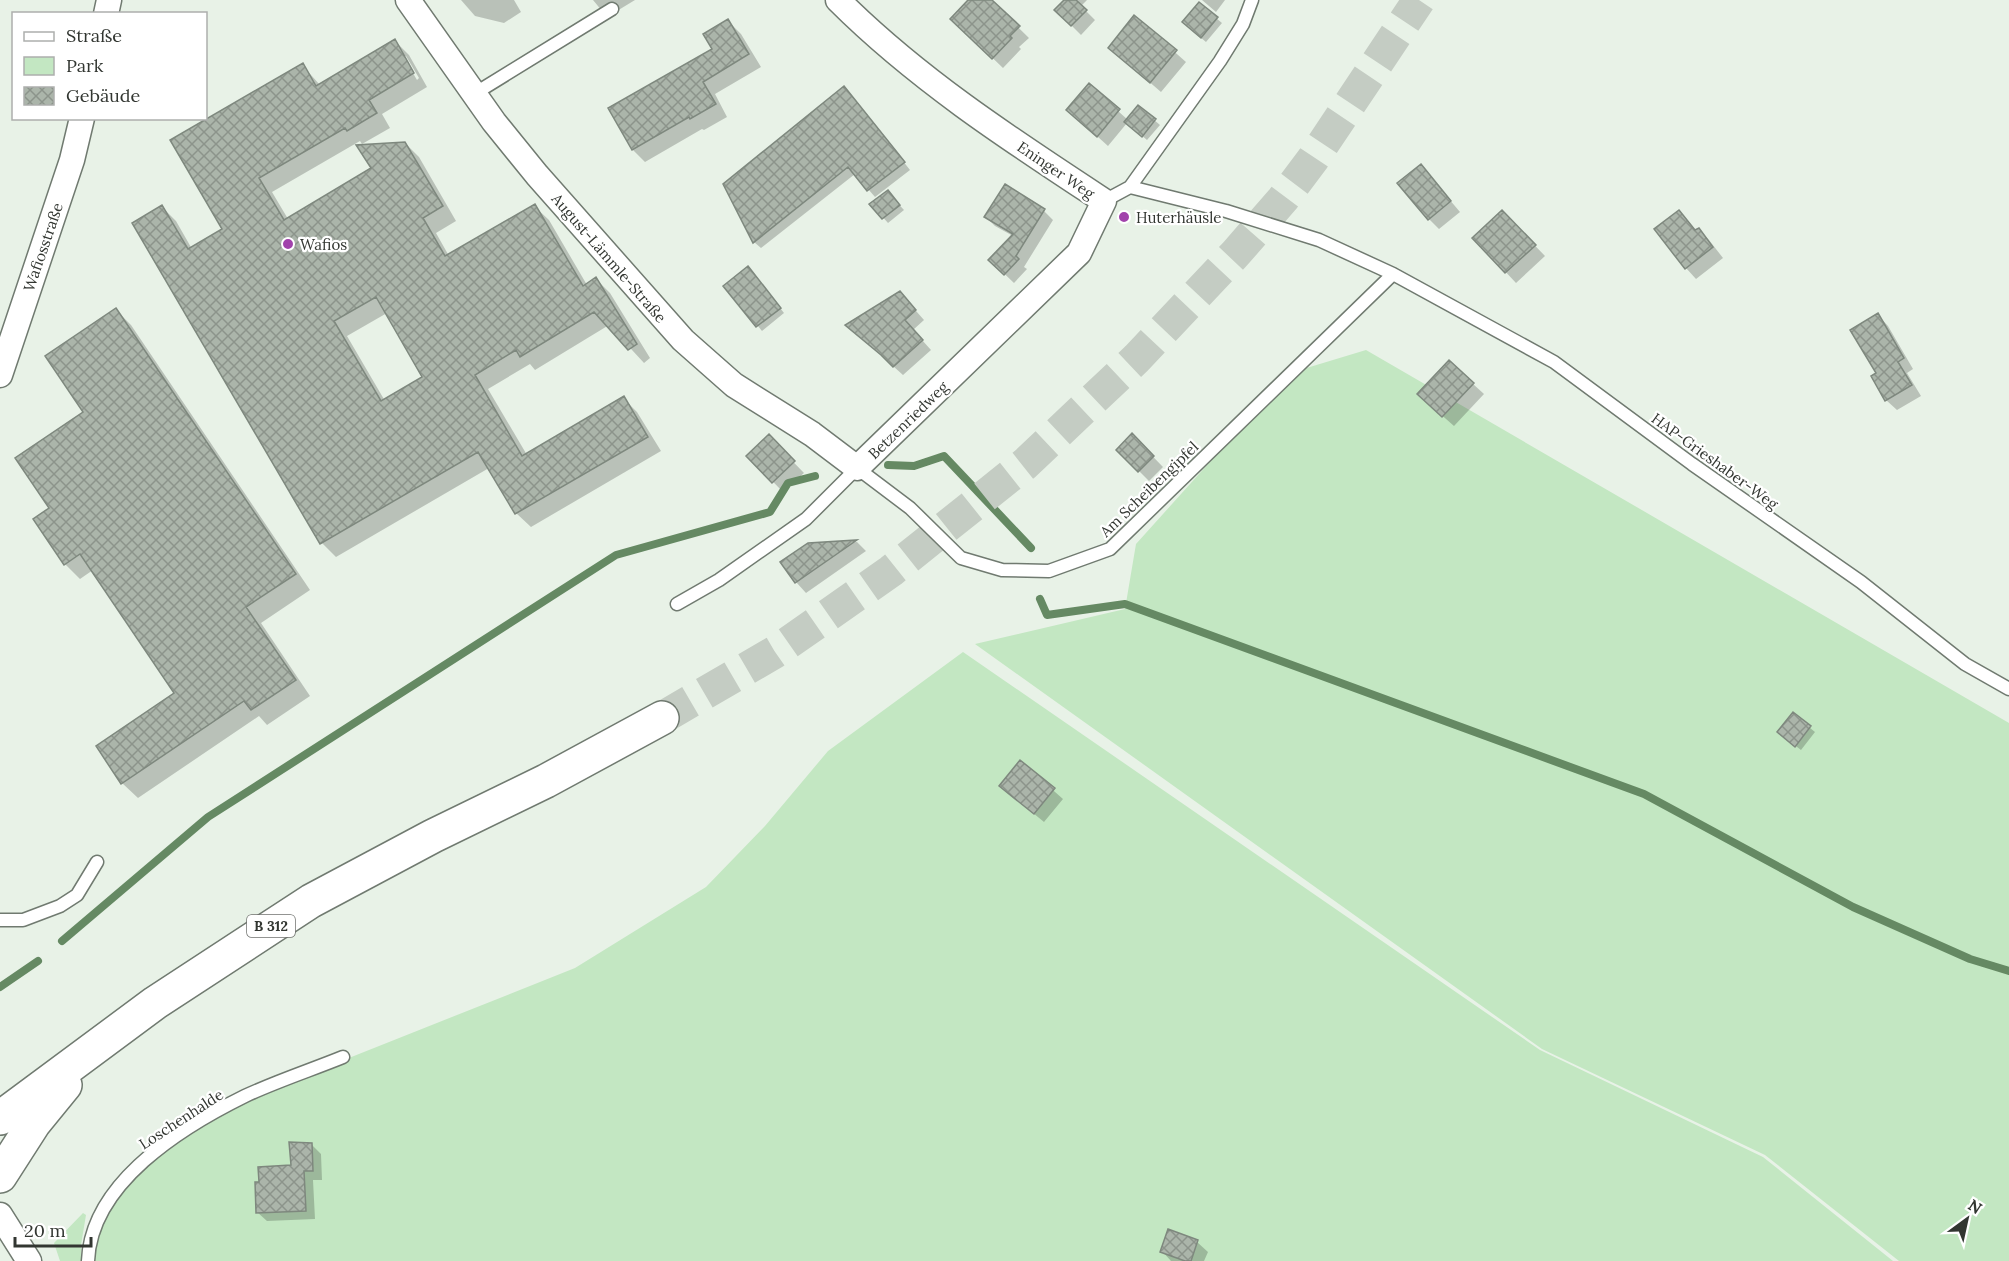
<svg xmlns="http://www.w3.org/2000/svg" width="2009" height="1261" viewBox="0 0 2009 1261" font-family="Lora,serif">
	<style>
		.green { fill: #c3e7c2 }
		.shadow { fill: #0003; fill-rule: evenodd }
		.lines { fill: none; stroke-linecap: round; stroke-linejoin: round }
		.stream { stroke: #658963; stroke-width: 8 }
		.building { fill: url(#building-cross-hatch); stroke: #7e887e; stroke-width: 1.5; fill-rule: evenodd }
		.primary-tunnel { stroke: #c4ccc3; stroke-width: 33; stroke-dasharray: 33 16; stroke-linecap: butt }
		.service-casing { stroke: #707a70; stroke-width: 15 }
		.minor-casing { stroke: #707a70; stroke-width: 27 }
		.primary-casing { stroke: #707a70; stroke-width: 36 }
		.service { stroke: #fff; stroke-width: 12 }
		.minor { stroke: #fff; stroke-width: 24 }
		.primary { stroke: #fff; stroke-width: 33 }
		.poi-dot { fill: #a142ab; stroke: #fff; stroke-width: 2 }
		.labels { text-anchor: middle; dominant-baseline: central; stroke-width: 4.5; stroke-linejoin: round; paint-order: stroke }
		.shield { fill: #fff; stroke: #70726f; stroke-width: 1.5 }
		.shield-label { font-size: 14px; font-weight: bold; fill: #323631 }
		.street-label { font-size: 15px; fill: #323631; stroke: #fff }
		.poi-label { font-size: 15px; fill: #323631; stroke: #fff; text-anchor: start }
	</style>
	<defs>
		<pattern id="building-cross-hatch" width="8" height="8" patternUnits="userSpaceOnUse" patternTransform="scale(1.5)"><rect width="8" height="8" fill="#abb5aa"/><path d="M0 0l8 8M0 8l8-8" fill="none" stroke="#8c948b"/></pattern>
	</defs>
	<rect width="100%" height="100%" fill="#e8f2e7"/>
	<path class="green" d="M1366 350 2009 723V1261H1899L1765 1155 1542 1049 975 644 1125 609 1136 544 1290 373Z
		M963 652 1540 1050 1763 1157 1893 1261H90L106 1211 149 1158 246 1099 575 968 706 887 765 826 828 751Z
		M83 1213 86 1215 81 1245V1261H60L54 1243Z"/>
	<path class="shadow" d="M461 0H514L521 12 504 23 475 16Z
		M593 0H635L607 17Z
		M970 0H990L1029 38 1019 47 1021 49 1003 68 952 19Z
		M1066 0H1087L1081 6 1095 20 1081 35 1056 10Z
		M1202 0H1225L1216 12Z
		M1199 4 1222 23 1206 42 1188 27Z
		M1135 17 1186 62 1161 92 1110 48Z
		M728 21 741 34 761 67 715 94 727 117 704 130 702 129 645 162 633 150 610 109 714 49Z
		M395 41 409 55 427 87 382 114 390 128 362 144 360 141 272 192 288 219 373 169 405 143 419 157 456 221 436 233 449 256 534 206 549 220 587 285 596 279 610 293 650 358 644 363 609 325 535 370 530 364 488 389 527 455 623 398 637 412 661 451 531 527 516 513 489 468 336 557 322 543 134 223 162 207 176 221 192 249 224 230 302 65 320 85ZM403 56H406L419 78 417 80ZM387 313 425 377 385 401 347 336Z
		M1089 85 1128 120 1139 107 1160 125 1147 140 1127 123 1108 146 1068 110Z
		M851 95 910 170 875 197 855 174 761 248 754 242Z
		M1421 166 1460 212 1439 229 1429 219Z
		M1005 186 1044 211 1053 220 1024 267 1027 269 1014 283 990 260 1013 236 995 226 986 217Z
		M892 197 904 210 888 223 872 205Z
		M1679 212 1696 231 1699 229 1709 240 1723 258 1696 279 1686 268Z
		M1512 222 1545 256 1516 283 1474 238Z
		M753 273 784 313 762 331 725 286Z
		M909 303 924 320 913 330 931 350 903 375 847 325Z
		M116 310 131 325 310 590 261 623 310 696 267 725 259 716 138 798 122 783 98 746 176 693 93 570 80 579 65 564 51 509 85 413Z
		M1878 315 1888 326 1913 369 1907 373 1921 396 1897 410 1886 400 1878 374Z
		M1449 362 1484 394 1454 426 1429 404Z
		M1132 435 1163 467 1149 481 1118 450Z
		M769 437 804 473 783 492 748 456Z
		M857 542 866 551 806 593 796 582 808 545Z
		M1793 714 1815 732 1801 750 1784 737Z
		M1021 762 1063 799 1044 822 1011 795Z
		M311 1144 321 1154 322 1180H313L315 1219 267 1221 257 1212Z
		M1197 1242 1208 1252 1204 1261H1171L1162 1251Z"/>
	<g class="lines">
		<path class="stream" d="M888 465 914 466 944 456 1031 548
			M1040 599 1047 615 1125 604 1644 794 1853 907 1970 959 2009 971
			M62 941 208 817 616 555 770 512 788 483 815 476
			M0 987 38 961"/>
	</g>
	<path class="building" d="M968 0H992L1020 26 1010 36 1012 38 992 59 950 19Z
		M1064 0H1076L1087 10 1071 26 1054 10Z
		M1199 2 1218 17 1201 38 1182 22Z
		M1134 15 1177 50 1150 83 1108 48Z
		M728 19 749 54 703 82 716 104 690 119 689 117 632 150 608 108 712 49 703 34Z
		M395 39 414 73 369 100 377 113 347 131 345 128 259 178 284 220 371 168 356 145 405 142 443 206 423 218 445 256 535 204 583 286 596 277 637 344 628 350 594 312 520 357 516 350 475 375 522 456 624 396 648 437 515 514 478 452 320 544 132 223 162 205 188 249 222 229 170 140 303 63 316 86ZM376 297 422 377 381 401 334 321Z
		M1089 83 1120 109 1097 137 1066 110Z
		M844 86 905 162 867 191 848 167 753 243 723 184Z
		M1138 105 1156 119 1142 137 1124 122Z
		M1421 164 1451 201 1428 220 1397 183Z
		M1005 184 1045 209 1016 256 1019 259 1004 275 988 260 1013 234 984 217Z
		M888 190 900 205 882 219 869 204Z
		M1502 210 1536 245 1505 273 1472 238Z
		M1679 210 1695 230 1699 228 1713 247 1685 269 1654 229Z
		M748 266 781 308 756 327 723 286Z
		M900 291 916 310 905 320 923 340 893 367 881 355 845 325Z
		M116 308 296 574 246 607 296 680 251 710 244 701 121 784 96 746 174 693 80 554 64 565 33 519 49 508 15 458 83 412 45 356Z
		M1878 313 1904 358 1898 362 1912 385 1885 401 1871 376 1876 373 1850 330Z
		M1449 360 1474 383 1442 417 1417 394Z
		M1132 433 1154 456 1138 472 1116 450Z
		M769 434 795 461 772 483 746 456Z
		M857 540 795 583 780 562 808 543Z
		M1793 712 1811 726 1795 747 1777 732Z
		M1020 760 1055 788 1034 814 999 786Z
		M289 1142 312 1143 313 1171H304L306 1211 256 1213 255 1182H259L258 1167 291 1165Z
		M1168 1229 1198 1240 1191 1261H1185L1160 1252Z"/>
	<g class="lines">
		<path class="primary-tunnel" d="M662 718 775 652 891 571 1025 464 1137 358 1236 253 1283 199 1313 159 1419 0"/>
		<defs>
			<path id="service" d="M474 94 612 9
				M1130 187 1226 211 1319 240 1393 274 1554 362 1692 464 1861 582 1965 664 2009 689
				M1104 201 1130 187 1220 61 1243 24 1252 0
				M677 604 719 580 806 519 857 468 910 508 961 558 1002 570 1049 571 1110 549 1393 274
				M0 920H23L60 906 77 895 97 862
				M88 1261C91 1183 182 1127 245 1096 277 1081 311 1070 343 1057"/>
			<path id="minor" d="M408 0 494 122 537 175 683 340 734 385 812 434 857 468 1079 253 1104 201C1011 140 917 79 838 0
				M106 14 109 0
				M0 375 72 160 82 118
				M0 1215 29 1261"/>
			<path id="primary" d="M0 1118 155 1003 311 901 433 836 546 781 662 718
				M0 1176 34 1123 65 1085"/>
		</defs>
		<use href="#service" class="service-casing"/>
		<use href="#minor" class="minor-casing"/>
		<use href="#primary" class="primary-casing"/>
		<use href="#service" class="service"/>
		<use href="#minor" class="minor"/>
		<use href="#primary" class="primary"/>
	</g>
	<g class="poi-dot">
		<circle cx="1124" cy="217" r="6"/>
		<circle cx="288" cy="244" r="6"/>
	</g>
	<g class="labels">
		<rect class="shield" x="247" y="915" width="48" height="22" rx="4.5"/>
		<g class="shield-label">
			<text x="271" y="926">B 312</text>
		</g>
		<g class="street-label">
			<text transform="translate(1056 170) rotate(34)">Eninger Weg</text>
			<text transform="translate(43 247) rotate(-71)">Wafiosstraße</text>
			<text transform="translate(609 258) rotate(49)">August-Lämmle-Straße</text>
			<text transform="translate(908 420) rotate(-44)">Betzenriedweg</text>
			<text transform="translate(1715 461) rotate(36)">HAP-Grieshaber-Weg</text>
			<text transform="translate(1149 489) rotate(-44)">Am Scheibengipfel</text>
			<text transform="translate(181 1119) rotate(-33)">Loschenhalde</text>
		</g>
		<g class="poi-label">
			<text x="1136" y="217">Huterhäusle</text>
			<text x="300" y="244">Wafios</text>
		</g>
	</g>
	<rect x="12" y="12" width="195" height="108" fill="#ffffff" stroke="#adafad" stroke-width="1.5"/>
	<rect x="24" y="32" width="30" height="9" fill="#ffffff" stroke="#adafad" stroke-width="1.5"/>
	<text x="66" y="42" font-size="18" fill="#323631">Straße</text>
	<rect x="24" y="57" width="30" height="18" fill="#c3e7c2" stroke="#adafad" stroke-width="1.5"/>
	<text x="66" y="72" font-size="18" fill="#323631">Park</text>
	<rect x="24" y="87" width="30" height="18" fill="url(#building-cross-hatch)" stroke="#adafad" stroke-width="1.5"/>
	<text x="66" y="102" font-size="18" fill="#323631">Gebäude</text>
	<g transform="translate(1967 1219) rotate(33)" stroke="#ffffff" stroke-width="4.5" paint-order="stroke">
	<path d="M0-4.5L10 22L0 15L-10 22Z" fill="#323631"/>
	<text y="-9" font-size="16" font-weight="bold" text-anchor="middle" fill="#323631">N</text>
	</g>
	<path d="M15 1237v9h76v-9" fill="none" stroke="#323631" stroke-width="3"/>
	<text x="24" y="1237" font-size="18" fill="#323631" stroke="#ffffff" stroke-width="4.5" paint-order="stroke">20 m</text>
</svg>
